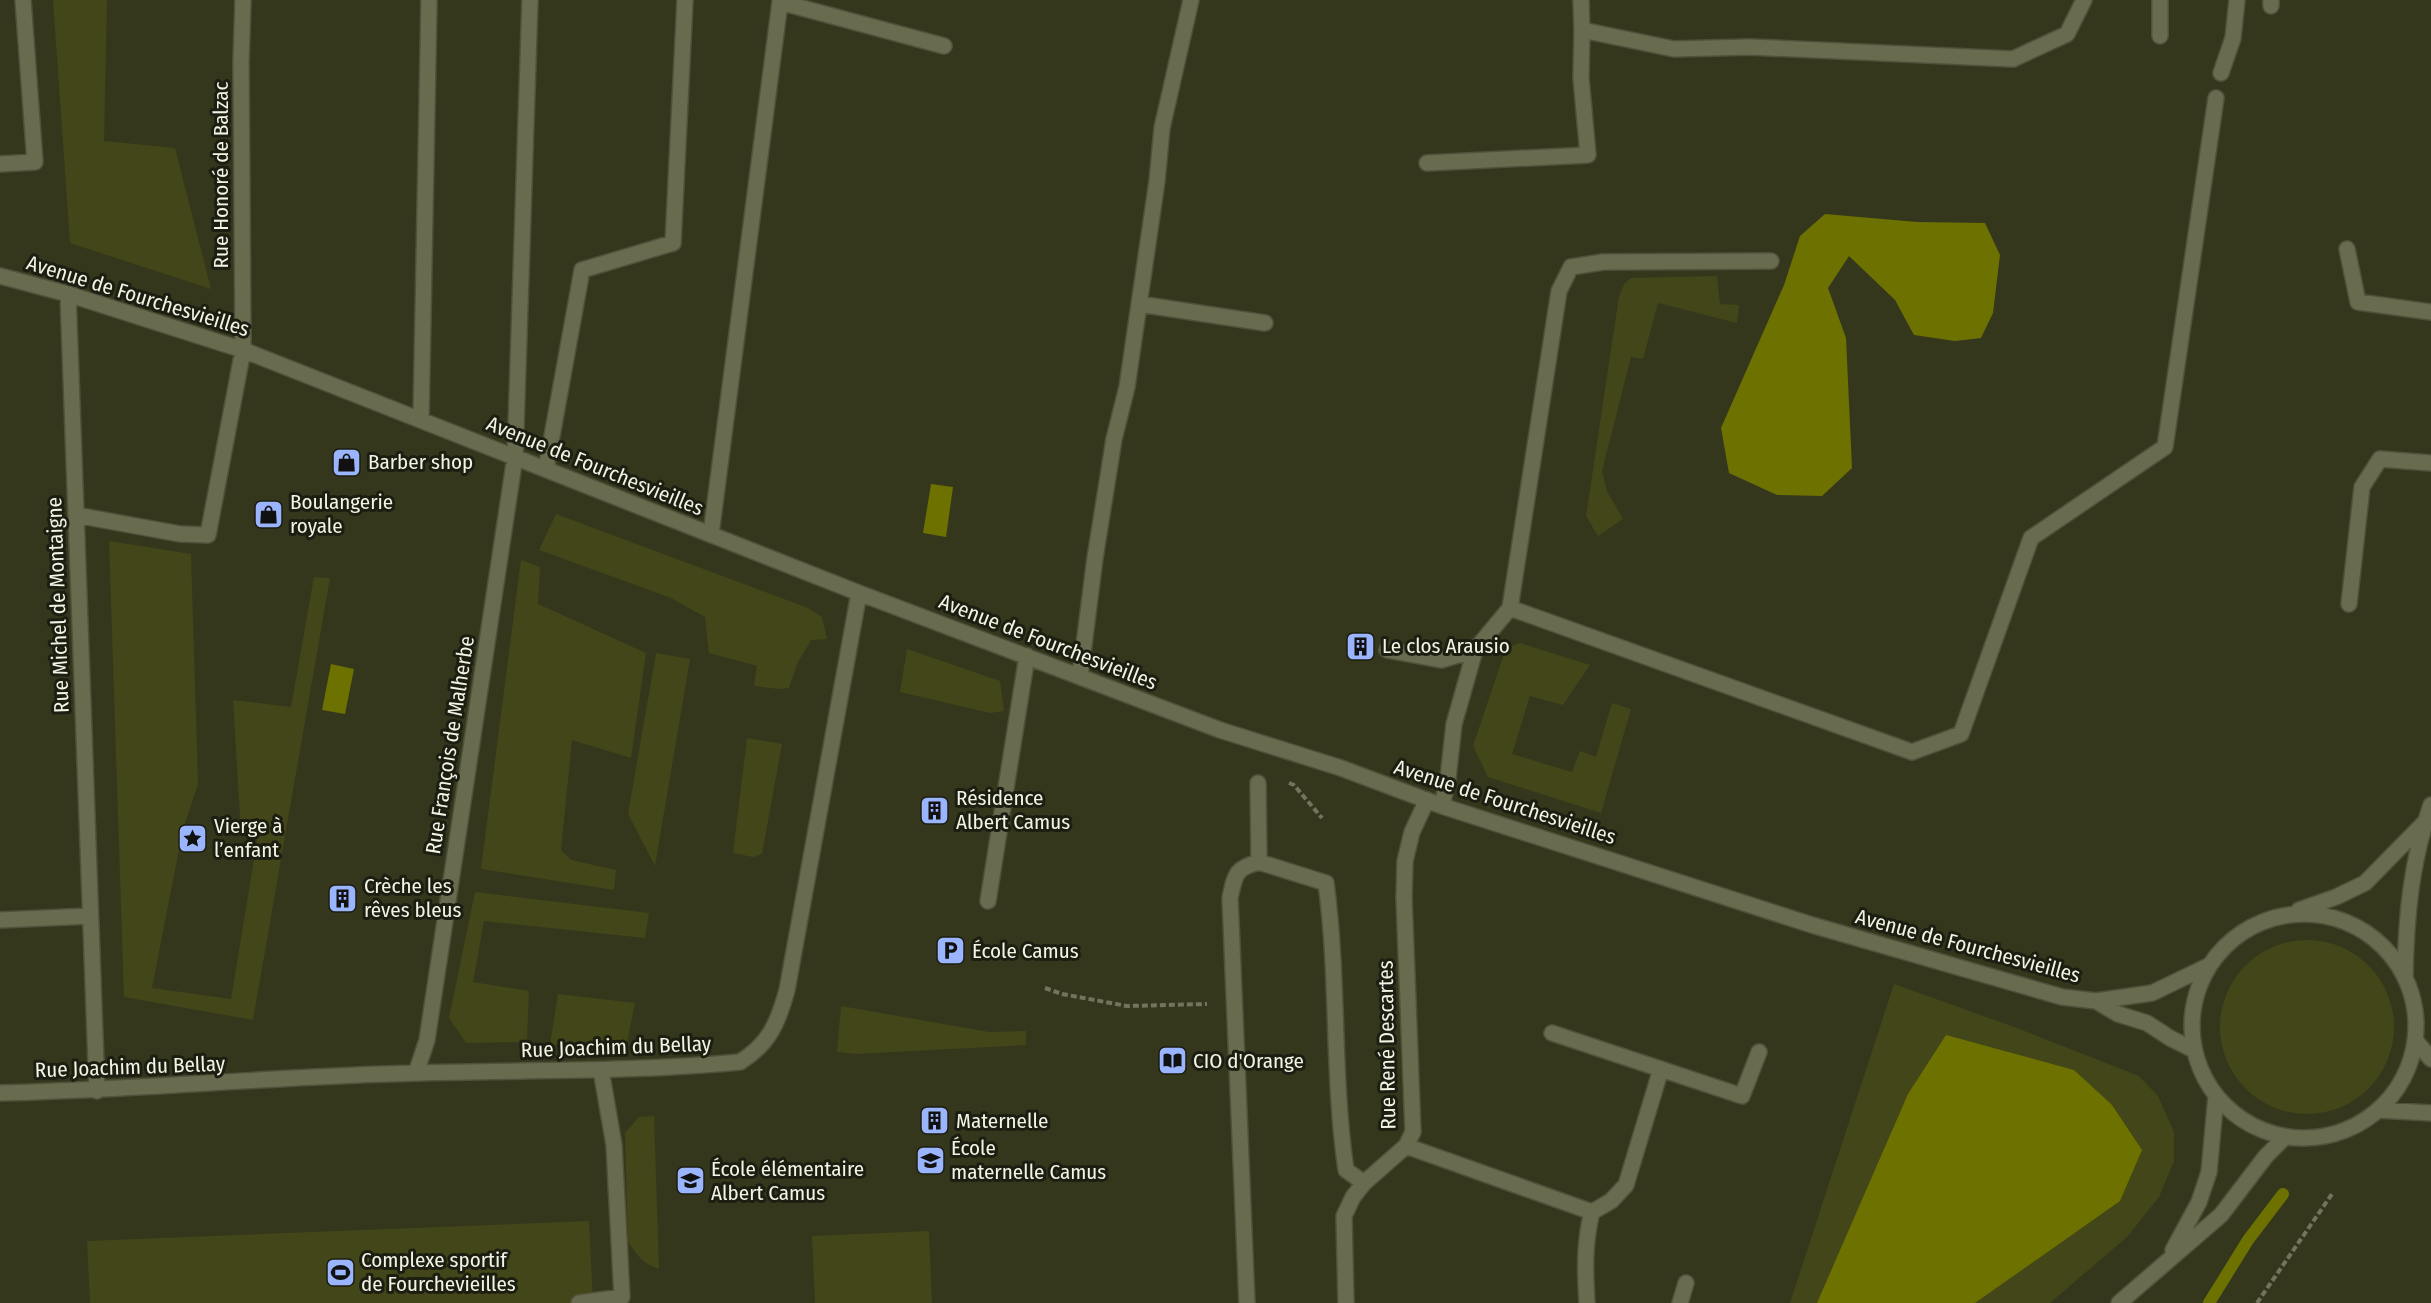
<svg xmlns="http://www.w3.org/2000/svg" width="2431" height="1303" viewBox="0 0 2431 1303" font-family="'Fira Sans Condensed',sans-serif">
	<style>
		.green { fill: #434618 }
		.water { fill: #6d7100 }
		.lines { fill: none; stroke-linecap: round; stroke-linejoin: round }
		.stream { stroke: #6d7100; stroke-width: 12 }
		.minor-casing { stroke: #50513b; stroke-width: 18 }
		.path { stroke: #72745e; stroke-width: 4; stroke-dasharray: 6 3; stroke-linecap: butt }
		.minor { stroke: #696b4f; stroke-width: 15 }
		.labels { text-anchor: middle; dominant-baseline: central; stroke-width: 6; stroke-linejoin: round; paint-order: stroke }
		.street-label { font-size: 21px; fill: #f2f4e4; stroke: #1d1e12 }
		.poi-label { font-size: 21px; fill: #f2f4e4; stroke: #1d1e12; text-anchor: start }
	</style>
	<rect width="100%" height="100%" fill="#35371d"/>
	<path class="green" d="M53 0H107L104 141 175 148 211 289 70 243Z
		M1717 276 1720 304 1739 305 1737 323 1658 303 1643 359 1631 357 1602 471 1607 491 1623 519 1598 536 1586 516 1619 296 1625 283 1631 278Z
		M556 514 808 608 822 617 827 639 811 640 797 664 789 688 779 689 754 686 757 666 709 653 705 617 671 598 539 550Z
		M109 541 191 554 198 784 183 829 152 988 231 999 258 835 241 833 233 700 291 707 314 577 330 578 253 1020 124 997Z
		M521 560 540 567 538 604 646 653 631 758 572 740 561 850 571 860 616 870 614 890 481 869Z
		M1520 643 1590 665 1563 705 1530 696 1512 754 1572 772 1580 751 1596 757 1612 703 1631 709 1601 813 1488 777 1473 746 1506 648Z
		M907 649 1000 681 1004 711 990 713 900 692Z
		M656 653 690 659 655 866 628 814Z
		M747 738 782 744 762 854 753 857 733 853Z
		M475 892 649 913 645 938 484 921 473 982 529 991 527 1042 466 1043 449 1018Z
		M2220 1027a87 87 0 1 1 174 0a87 87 0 1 1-174 0Z
		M1894 984 2017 1028 2139 1076 2158 1096 2174 1132V1161L2159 1197 2127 1237 2050 1303H1790Z
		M558 994 635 1003 627 1043 550 1045Z
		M841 1006 989 1032 1026 1031V1045L856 1054 837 1052Z
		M654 1116 659 1269C644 1264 636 1255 628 1241L625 1133 639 1117Z
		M589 1221 593 1303H90L87 1241Z
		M929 1231 932 1303H815L812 1236Z"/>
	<path class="water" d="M1825 214 1917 222 1985 223 2000 255 1993 313 1981 338 1955 341 1914 335 1895 300 1849 256 1828 288 1846 338 1852 468 1822 496 1777 495 1729 473 1721 428 1784 285 1800 236Z
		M931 484 953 487 946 537 923 533Z
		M331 664 354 669 345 714 322 710Z
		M1946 1035 2074 1070 2112 1105 2142 1150 2120 1201 1975 1303H1817L1908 1094Z"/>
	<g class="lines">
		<path class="stream" d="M2209 1303 2248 1240 2283 1194"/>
		<defs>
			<path id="minor" d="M1581 0 1582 30 1674 49 1750 47 2013 59 2067 34 2084 0
				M2160 0V36
				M2271 6V0
				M2221 73 2233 38 2237 0
				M1427 163 1588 155 1581 78 1582 30
				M0 164 35 162 23 0
				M2347 249 2358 302 2431 312
				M0 276 68 294 243 350 859 593 1220 730 1341 768 1442 806 1812 925 2062 997 2096 1001 2152 993 2208 966
				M68 294 97 1091
				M1139 304 1265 323
				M421 420 429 0
				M546 469 582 270 673 243 685 0
				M76 515 180 534 208 535 243 350 241 62 243 0
				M711 534 780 2 944 46
				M2349 604 2362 487 2380 459 2431 463
				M1510 608 1912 752 1961 734 2031 538 2165 447 2216 98
				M1387 650 1441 660 1475 650
				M1080 676 1095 558 1114 439 1127 387 1157 181 1162 128 1191 0
				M1258 783 1259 862 1326 883C1339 979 1332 1075 1346 1170L1364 1183
				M1442 806 1448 778 1454 724 1475 650 1510 608 1559 291 1571 267 1603 262 1771 261
				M988 901 1027 656
				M2299 910 2336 897 2365 883 2424 823
				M2192 1026a112 112 0 1 1 224 0a112 112 0 1 1-224 0Z
				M0 920 90 916
				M2405 977C2406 918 2411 861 2431 805
				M2096 1001 2118 1014 2147 1023 2170 1038 2194 1050
				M1552 1033 1742 1096 1759 1052
				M2415 1040 2431 1059
				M416 1073 427 1040 515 457 530 0
				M0 1093C139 1090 278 1076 418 1073 525 1070 633 1072 740 1062 769 1044 778 1023 787 990L859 593
				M2378 1110 2431 1113
				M1406 1146 1592 1212
				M2173 1250 2199 1202 2209 1172 2216 1096
				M579 1303 622 1297 614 1145 601 1070
				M1247 1303 1230 898C1235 875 1235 868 1259 862
				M1346 1303 1344 1216 1353 1197 1364 1183 1406 1146 1413 1132 1404 898 1405 861 1412 832 1427 800
				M1587 1303C1585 1271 1584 1243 1592 1212L1611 1201 1626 1185 1661 1069
				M1680 1303 1686 1283
				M2119 1303 2221 1215 2266 1156 2285 1137"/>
		</defs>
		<use href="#minor" class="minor-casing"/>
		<path class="path" d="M1289 783 1294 785 1322 818
			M1045 988 1062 994 1127 1006 1207 1004
			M2257 1303 2332 1194"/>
		<use href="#minor" class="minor"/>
	</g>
	<defs>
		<symbol id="shop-square" viewBox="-11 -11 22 22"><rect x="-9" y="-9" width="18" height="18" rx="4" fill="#9ab5fd" stroke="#1d1e12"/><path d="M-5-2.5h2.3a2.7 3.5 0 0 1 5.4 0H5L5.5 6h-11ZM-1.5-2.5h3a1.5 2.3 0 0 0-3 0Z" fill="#111"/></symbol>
		<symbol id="building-square" viewBox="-11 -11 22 22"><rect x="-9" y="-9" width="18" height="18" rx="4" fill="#9ab5fd" stroke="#1d1e12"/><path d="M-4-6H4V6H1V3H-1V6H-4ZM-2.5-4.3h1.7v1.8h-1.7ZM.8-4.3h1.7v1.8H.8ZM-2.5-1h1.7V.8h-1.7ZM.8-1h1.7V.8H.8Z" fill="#111"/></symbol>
		<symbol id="sight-square" viewBox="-11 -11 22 22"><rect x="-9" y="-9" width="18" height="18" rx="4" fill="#9ab5fd" stroke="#1d1e12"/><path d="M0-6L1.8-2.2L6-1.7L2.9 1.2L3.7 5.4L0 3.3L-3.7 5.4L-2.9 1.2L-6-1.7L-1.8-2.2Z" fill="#111"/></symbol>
		<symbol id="parking-square" viewBox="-11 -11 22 22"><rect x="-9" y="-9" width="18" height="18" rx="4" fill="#9ab5fd" stroke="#1d1e12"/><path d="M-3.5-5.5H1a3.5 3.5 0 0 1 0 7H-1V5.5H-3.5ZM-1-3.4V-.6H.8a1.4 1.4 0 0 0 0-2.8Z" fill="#111"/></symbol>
		<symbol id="library-square" viewBox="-11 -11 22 22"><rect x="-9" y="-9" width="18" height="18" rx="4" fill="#9ab5fd" stroke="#1d1e12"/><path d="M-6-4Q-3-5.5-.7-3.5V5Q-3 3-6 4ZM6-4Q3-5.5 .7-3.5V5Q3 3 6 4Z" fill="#111"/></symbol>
		<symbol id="school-square" viewBox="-11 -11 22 22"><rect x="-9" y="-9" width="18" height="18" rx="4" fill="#9ab5fd" stroke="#1d1e12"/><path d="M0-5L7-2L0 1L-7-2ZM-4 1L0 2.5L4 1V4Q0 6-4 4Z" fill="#111"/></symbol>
		<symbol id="stadium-square" viewBox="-11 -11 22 22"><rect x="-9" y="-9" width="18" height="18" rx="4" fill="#9ab5fd" stroke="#1d1e12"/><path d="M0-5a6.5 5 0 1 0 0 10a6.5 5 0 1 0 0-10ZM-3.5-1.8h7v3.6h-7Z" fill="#111"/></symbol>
	</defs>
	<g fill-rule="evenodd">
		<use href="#shop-square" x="330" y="446" width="33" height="33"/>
		<use href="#shop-square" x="252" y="498" width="33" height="33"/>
		<use href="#building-square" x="1344" y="630" width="33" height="33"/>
		<use href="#building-square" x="918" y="794" width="33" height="33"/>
		<use href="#sight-square" x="176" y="822" width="33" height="33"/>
		<use href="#building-square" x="326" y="882" width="33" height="33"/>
		<use href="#parking-square" x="934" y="934" width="33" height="33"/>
		<use href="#library-square" x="1156" y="1044" width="33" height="33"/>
		<use href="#building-square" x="918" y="1104" width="33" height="33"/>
		<use href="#school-square" x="914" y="1144" width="33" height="33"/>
		<use href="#school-square" x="674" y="1164" width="33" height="33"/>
		<use href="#stadium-square" x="324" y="1256" width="33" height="33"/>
	</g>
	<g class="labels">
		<g class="street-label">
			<text transform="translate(221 175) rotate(-90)">Rue Honoré de Balzac</text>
			<text transform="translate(138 296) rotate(17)">Avenue de Fourchesvieilles</text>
			<text transform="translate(595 466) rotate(22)">Avenue de Fourchesvieilles</text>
			<text transform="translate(58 605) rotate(-92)">Rue Michel de Montaigne</text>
			<text transform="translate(1048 642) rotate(21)">Avenue de Fourchesvieilles</text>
			<text transform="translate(450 745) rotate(-81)">Rue François de Malherbe</text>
			<text transform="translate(1505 802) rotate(18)">Avenue de Fourchesvieilles</text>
			<text transform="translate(1968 946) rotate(15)">Avenue de Fourchesvieilles</text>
			<text transform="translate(1387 1045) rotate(-91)">Rue René Descartes</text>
			<text transform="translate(616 1047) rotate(-2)">Rue Joachim du Bellay</text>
			<text transform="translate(130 1067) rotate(-2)">Rue Joachim du Bellay</text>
		</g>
		<g class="poi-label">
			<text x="368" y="462">Barber shop</text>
			<text x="290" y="502">Boulangerie<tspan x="290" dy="24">royale</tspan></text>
			<text x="1382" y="646">Le clos Arausio</text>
			<text x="956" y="798">Résidence<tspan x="956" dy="24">Albert Camus</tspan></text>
			<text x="214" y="826">Vierge à<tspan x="214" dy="24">l’enfant</tspan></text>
			<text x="364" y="886">Crèche les<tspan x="364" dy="24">rêves bleus</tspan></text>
			<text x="972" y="951">École Camus</text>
			<text x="1193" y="1061">CIO d'Orange</text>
			<text x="956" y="1121">Maternelle</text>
			<text x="951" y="1148">École<tspan x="951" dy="24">maternelle Camus</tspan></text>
			<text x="711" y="1169">École élémentaire<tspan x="711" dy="24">Albert Camus</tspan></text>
			<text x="361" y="1260">Complexe sportif<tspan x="361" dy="24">de Fourchevieilles</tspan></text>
		</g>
	</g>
</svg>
